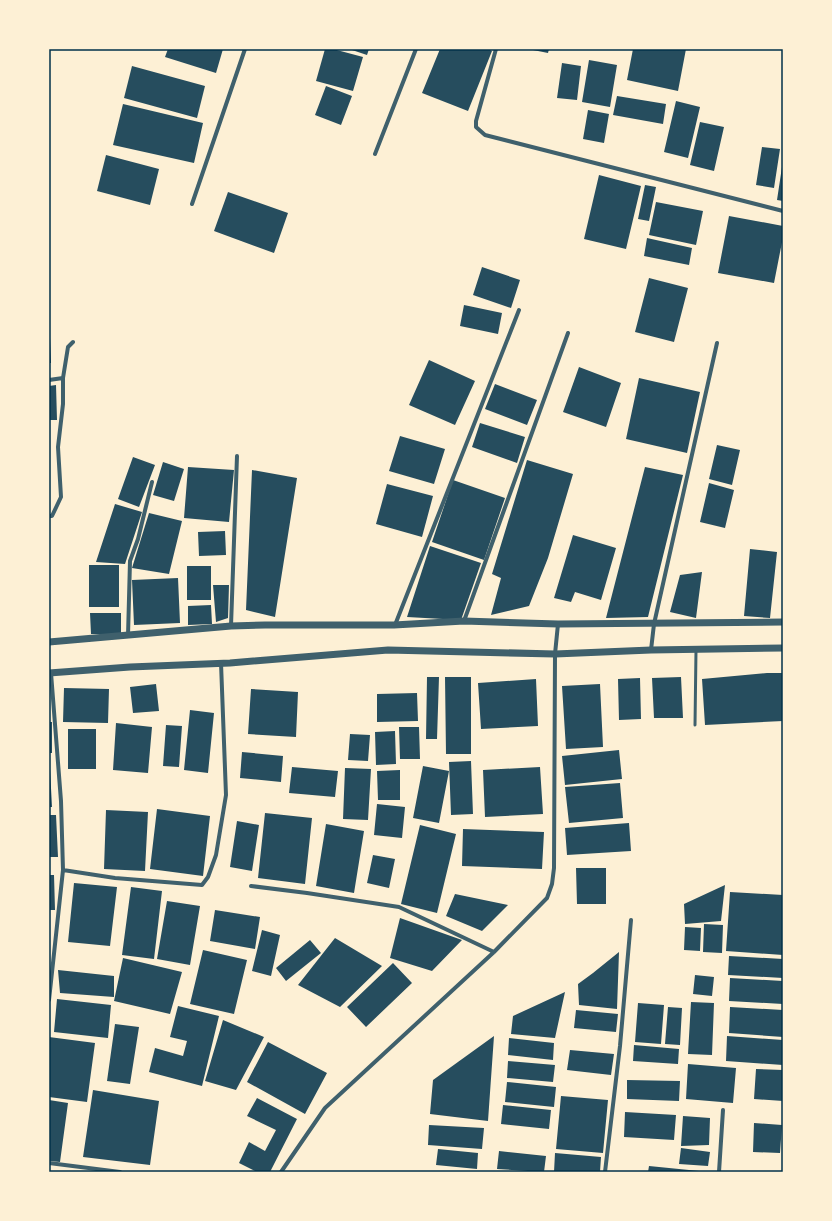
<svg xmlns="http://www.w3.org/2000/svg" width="832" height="1221" viewBox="0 0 832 1221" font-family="'Noto Sans',sans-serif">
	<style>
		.building { fill: #264d5e }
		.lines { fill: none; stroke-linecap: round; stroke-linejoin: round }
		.service { stroke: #3f606c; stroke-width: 3 }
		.minor { stroke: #3f606c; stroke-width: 4 }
		.tertiary { stroke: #3f606c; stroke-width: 7 }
		.neatline { fill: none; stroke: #003049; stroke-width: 1.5 }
	</style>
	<rect width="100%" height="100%" fill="#fdf0d5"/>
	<path class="building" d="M168 49H223L216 73 165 57Z
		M325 49H333L363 57 353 91 316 81Z
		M349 49H369L367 55Z
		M440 49H488L492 51 468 111 422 93Z
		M528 49H549L548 53Z
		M633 49H686L678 91 627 80Z
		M589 60 617 65 610 107 582 102Z
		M562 63 581 66 577 100 557 98Z
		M132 66 205 86 197 118 124 98Z
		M326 86 352 96 341 125 315 115Z
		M617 96 666 104 663 124 613 115Z
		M676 101 700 107 688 158 664 152Z
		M123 104 203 123 194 163 113 145Z
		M588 110 609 114 604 143 583 139Z
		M700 122 724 127 714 171 690 165Z
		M762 147 780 149 774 188 756 185Z
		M106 155 159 169 150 205 97 191Z
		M782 167H783V201L777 200Z
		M599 175 641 186 626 249 584 239Z
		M645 185 656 187 649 221 638 219Z
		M228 192 288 213 274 253 214 231Z
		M656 202 703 211 696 245 649 235Z
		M729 216 783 226V237L774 283 718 273Z
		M647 238 692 248 689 265 644 256Z
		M482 267 520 280 511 308 473 295Z
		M649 278 688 288 674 342 635 332Z
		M464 305 502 313 498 334 460 326Z
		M49 338H50L51 363H49Z
		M429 360 475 381 455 425 409 405Z
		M579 367 621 383 606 427 563 412Z
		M639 378 700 392 687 453 626 439Z
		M495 384 537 400 527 425 485 409Z
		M56 385 57 420H49V386Z
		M480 423 525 437 517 463 472 447Z
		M400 436 445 449 434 484 389 471Z
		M717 445 740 450 732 485 709 479Z
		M133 457 155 465 139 507 118 499Z
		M527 460 573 474 548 558 529 606 491 615 501 578 492 574Z
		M163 462 184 469 174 501 153 495Z
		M188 467 234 470 229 522 184 518Z
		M645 467 683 475 648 617 606 618Z
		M252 470 297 478 275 617 246 610Z
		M453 480 505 498 484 560 432 542Z
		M709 483 734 490 725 528 700 522Z
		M387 484 433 496 422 537 376 524Z
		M115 504 142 512 125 564 96 562Z
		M149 513 182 521 169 574 132 568Z
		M225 531 226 555 199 556 198 532Z
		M573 535 616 548 601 600 575 592 571 602 554 598Z
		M430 546 481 563 461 620 407 617Z
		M750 549 777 552 770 618 744 616Z
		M89 565H119V607H89Z
		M187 566H211V600H187Z
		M702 572 696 618 670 612 680 575Z
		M178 578 180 623 134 625 132 580Z
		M213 585H229L228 618 216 622Z
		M211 605 212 624 188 625V606Z
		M90 613H121V634H91Z
		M767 673H783V721L705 725 702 679Z
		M427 677H439L437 739H426Z
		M445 677H471V754H446Z
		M681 677 683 718H654L652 678Z
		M640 678 641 719 619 720 618 679Z
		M536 679 538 726 481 729 478 683Z
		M156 684 159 711 133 713 130 687Z
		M600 684 603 747 566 749 562 686Z
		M64 688 109 689 108 723 63 722Z
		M251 689 298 692 296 737 248 734Z
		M417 693 418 721 377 722V694Z
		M190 710 214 713 208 773 184 770Z
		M49 722H52V753H49Z
		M116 723 152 727 148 773 113 770Z
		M166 725 182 726 179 767 163 766Z
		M399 727H419L420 759H400Z
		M68 729H96V769H68Z
		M395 731 396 764 376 765 375 732Z
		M350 734 370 735 368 761 348 760Z
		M619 750 622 779 565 785 562 756Z
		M242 752 283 756 281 782 240 778Z
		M471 761 473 814 451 815 449 762Z
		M423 766 449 771 439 823 413 818Z
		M292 767 338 771 335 797 289 793Z
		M540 767 543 814 485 817 483 770Z
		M345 768 371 769 368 820 343 819Z
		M49 769H50L52 807H49Z
		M400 770V800H378L377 771Z
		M620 783 623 818 569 823 565 787Z
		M377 804 405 807 402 838 374 835Z
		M157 809 210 816 203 876 150 869Z
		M106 810 148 812 145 871 104 869Z
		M265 813 312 818 305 884 258 878Z
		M49 815H56L58 857H49Z
		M237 821 259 825 252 871 230 867Z
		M629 823 631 851 567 855 565 828Z
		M326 824 364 831 354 893 316 886Z
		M420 825 456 834 437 913 401 904Z
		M463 829 544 832 542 869 462 866Z
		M373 855 395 859 389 888 367 883Z
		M576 868H606V904H577Z
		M49 875H54L55 910H49Z
		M74 883 117 887 110 946 68 942Z
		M725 885 721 921 685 924 684 904Z
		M131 887 162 891 154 959 122 955Z
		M730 892 783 895V955L726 951Z
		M455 894 508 905 482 931 446 916Z
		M167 901 200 906 190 965 157 959Z
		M215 910 260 917 255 949 210 941Z
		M400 918 462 940 432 971 390 958Z
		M704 924 723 925 722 953 703 952Z
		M685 927 701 928 700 951 684 950Z
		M262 930 280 935 271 976 252 971Z
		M335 938 382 966 340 1007 298 985Z
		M310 940 321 953 286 981 276 968Z
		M203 950 247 960 234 1014 190 1004Z
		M619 952 617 1009 579 1005 578 984 593 973Z
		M729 956 783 959V978L728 975Z
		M123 958 182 972 170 1014 114 1001Z
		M393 963 412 983 366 1027 347 1007Z
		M58 970 114 976V997L60 993Z
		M695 975 714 977 712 996 693 994Z
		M730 978 783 981V1004L729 1001Z
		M565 992 555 1038 511 1034 513 1016Z
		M57 999 111 1005 108 1038 54 1032Z
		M691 1002 714 1003 712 1055 688 1054Z
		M638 1003 664 1005 661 1044 635 1042Z
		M178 1006 219 1016 202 1086 149 1072 155 1048 183 1056 187 1041 170 1037Z
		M668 1007 682 1008 680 1045 665 1044Z
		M730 1007 783 1010V1037L729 1033Z
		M576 1010 618 1014 616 1032 574 1028Z
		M223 1020 264 1037 236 1090 205 1081Z
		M115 1024 139 1027 130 1084 107 1081Z
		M494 1036 488 1121 430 1114 433 1080Z
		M727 1036 783 1040V1065L726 1061Z
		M49 1037 95 1043 87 1102 49 1097Z
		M509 1038 554 1043 553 1060 508 1055Z
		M268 1042 327 1073 305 1114 247 1082Z
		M634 1045 679 1049 678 1064 633 1061Z
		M570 1050 614 1054 611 1075 567 1070Z
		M508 1061 555 1065 553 1082 507 1078Z
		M688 1064 736 1068 733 1103 686 1099Z
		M756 1069 783 1070V1101L754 1099Z
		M627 1080 680 1081 679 1101 627 1099Z
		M507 1082 556 1087 554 1107 505 1102Z
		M93 1090 159 1101 150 1165 83 1157Z
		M561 1096 608 1100 603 1153 556 1149Z
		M257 1098 297 1119 270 1172H257L239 1163 249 1142 265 1151 276 1130 247 1116Z
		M49 1100 68 1103 60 1162 49 1161Z
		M503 1105 551 1110 549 1129 501 1124Z
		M625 1112 676 1115 674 1140 624 1137Z
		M683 1116 710 1118 709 1145 681 1146Z
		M754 1123 782 1125 780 1153 753 1152Z
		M429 1125 484 1128 482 1149 428 1145Z
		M681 1148 710 1152 708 1166 679 1164Z
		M438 1149 478 1153 477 1169 436 1165Z
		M499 1151 546 1156 544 1172 497 1169Z
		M555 1153 601 1157 600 1172H554Z
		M649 1166 699 1171V1172H648Z"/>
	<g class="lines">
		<path class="service" d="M695 725 696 650"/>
		<path class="minor" d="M496 49 476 121V127L485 135 783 211
			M375 154 416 49
			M192 204 245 49
			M49 380 63 378
			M49 516H52L61 497 58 447 63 404V378L68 347 73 342
			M464 621 568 333
			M395 625 519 310
			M231 626 237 456
			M128 636 130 561 138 539 152 482
			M651 650 654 624 717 343
			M63 870 115 878 202 885 208 877 216 855 226 795 221 663
			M251 886 307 893 399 907 494 952
			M49 1000 63 870 61 801 51 673
			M49 1163 120 1172
			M281 1172 325 1108 494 952 547 898 552 884 554 868 555 654 558 624
			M605 1172 620 1046 631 920
			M719 1172 723 1110"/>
		<path class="tertiary" d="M49 642 231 626 265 625H394L464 621 558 624 783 622
			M49 673 130 667 230 663 388 650 555 654 651 650 783 648"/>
	</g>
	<rect width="832" height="1221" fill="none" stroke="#fdf0d5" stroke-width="100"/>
	<rect x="50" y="50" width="732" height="1121" class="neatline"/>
</svg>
